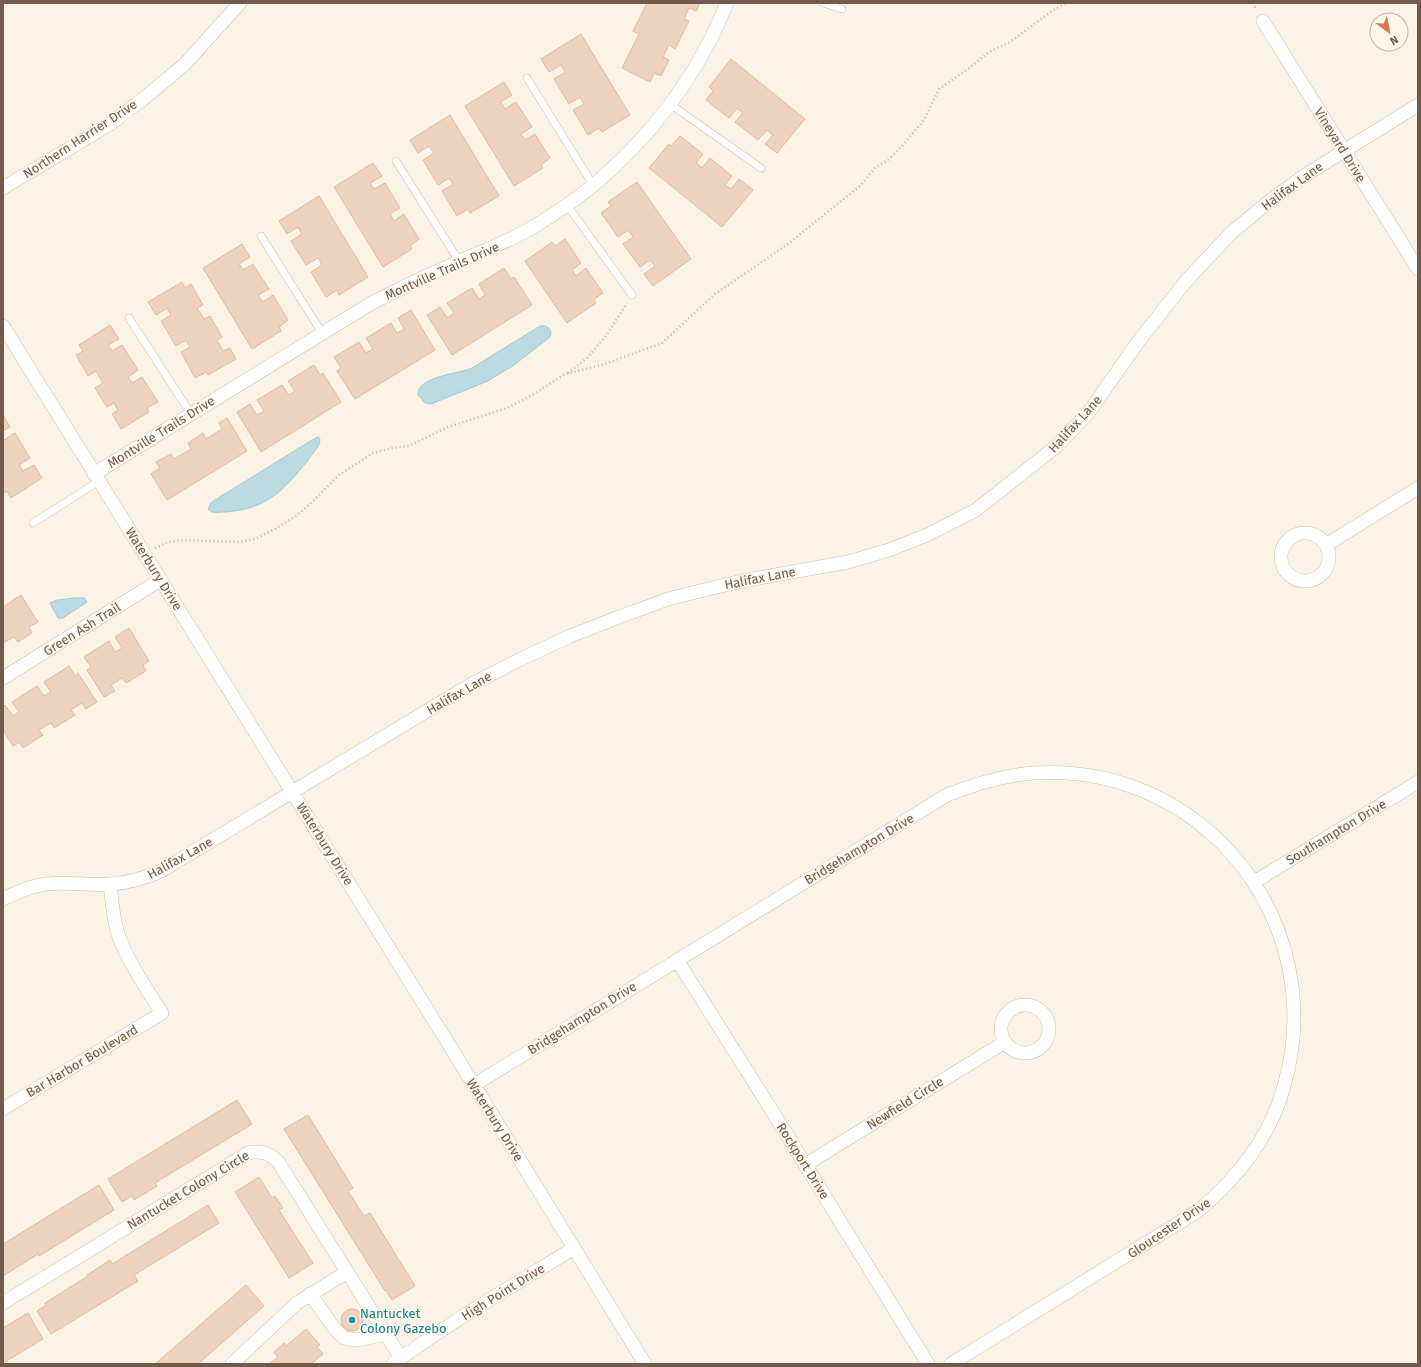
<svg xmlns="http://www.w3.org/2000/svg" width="1421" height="1367" viewBox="0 0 1421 1367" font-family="'Fira Sans',sans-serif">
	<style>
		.water { fill: #bbdae2; stroke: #a2c9d2 }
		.building { fill: #edd3be; stroke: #debba0 }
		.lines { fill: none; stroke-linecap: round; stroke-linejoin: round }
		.service-casing { stroke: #cdbdaf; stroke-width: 8 }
		.minor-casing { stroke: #cdbdaf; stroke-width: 14 }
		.path { stroke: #d1b6a2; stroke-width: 2.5; stroke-dasharray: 1 3; stroke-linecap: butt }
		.service { stroke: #fff; stroke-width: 7 }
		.minor { stroke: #fff; stroke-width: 13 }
		.culture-dot { fill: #0f9aa8; stroke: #fdf6ea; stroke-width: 1.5 }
		.labels { text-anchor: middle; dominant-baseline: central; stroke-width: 3; stroke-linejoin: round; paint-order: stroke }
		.street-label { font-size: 13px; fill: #705b4c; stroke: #fdf6ea }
		.culture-label { font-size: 13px; fill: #0d838f; stroke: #fdf6ea; text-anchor: start }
	</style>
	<rect width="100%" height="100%" fill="#faf2e4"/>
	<path class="water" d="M540 326C547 325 553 329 550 337L514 365 488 381 431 404 425 403 418 395C417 376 459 374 472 368Z
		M318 437 320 439C320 447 312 454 308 460 283 491 267 509 225 512 219 512 212 514 208 509L211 503 215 500 312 440Z
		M74 598H84L87 602 63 618H58L50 603 57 600Z"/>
	<path class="building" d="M647 3H700L696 11 689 8 684 19 689 21 675 49 669 45 663 57 669 60 661 76 654 73 650 82 622 68 639 34 633 31Z
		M581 34 630 115 602 132 599 128 588 135 573 110 584 104 580 97 569 104 554 79 565 72 561 65 549 72 541 59Z
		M731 59 805 119 777 153 765 144 773 135 767 130 758 140 735 122 743 113 737 108 729 118 706 100 713 91 709 87Z
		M504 82 512 95 501 102 505 109 516 102 532 127 521 134 525 140 535 134 550 158 541 165 543 168 514 186 465 106Z
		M450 115 499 196 470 213 468 209 457 216 442 191 453 184 449 178 438 185 423 160 434 153 429 146 418 153 410 140Z
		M680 136 703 154 696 163 702 168 710 158 732 176 725 185 731 189 739 179 753 190 722 227 649 168 669 144 671 146Z
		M373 163 382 176 370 183 374 189 385 183 400 208 390 214 394 221 404 214 419 239 410 246 412 249 383 267 334 187Z
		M637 182 691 259 653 286 644 274 655 266 650 260 640 267 623 244 633 237 628 230 618 237 601 213 611 206 608 202Z
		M319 196 368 277 339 295 337 290 326 297 311 272 322 265 318 258 306 265 291 241 302 234 298 227 287 234 279 221Z
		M565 239 581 263 572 270 576 276 586 268 603 293 594 299 596 303 567 323 525 261 552 242 555 246Z
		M242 244 250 257 239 264 243 270 253 264 269 289 258 295 263 302 273 295 288 320 279 327 281 331 252 349 203 268Z
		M504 268 511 279 514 277 532 305 452 355 427 315 440 307 447 318 454 313 447 303 472 288 479 299 485 295 479 284Z
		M182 282 185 288 191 284 203 305 197 308 204 319 210 316 222 337 217 340 223 351 230 348 236 359 208 375 206 372 195 378 181 352 190 347 186 340 176 346 161 321 171 315 167 308 156 315 148 302Z
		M411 310 435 350 355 399 337 371 341 368 334 357 359 342 366 353 373 349 366 338 391 323 397 333 404 329 398 318Z
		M110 325 119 339 108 345 112 351 122 345 138 370 128 377 132 383 142 377 158 402 147 408 149 412 121 429 112 414 118 410 114 403 107 407 95 388 103 383 96 371 88 376 76 355 83 351 79 345Z
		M314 365 320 375 323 373 341 402 261 452 237 412 250 404 257 415 264 411 257 400 282 385 289 395 295 391 288 381Z
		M3 415 10 427 3 431Z
		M227 418 247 451 167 500 151 474 160 468 156 462 171 454 174 459 191 449 188 443 203 433 206 439 222 429 219 423Z
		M15 433 30 458 19 465 23 471 34 465 42 478 11 498 7 491 3 493V438L4 440Z
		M21 595 38 622 29 627 32 633 18 642 14 637 3 643V607Z
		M129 628 149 661 143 665 146 671 126 683 122 678 111 685 115 691 104 697 87 670 91 667 84 657 109 641 115 652 122 648 115 637Z
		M69 666 75 676 78 673 97 702 86 709 82 703 71 710 75 715 54 728 51 723 39 730 43 735 23 748 19 742 13 746 3 730V707L5 705 13 716 19 712 12 702 37 686 44 696 51 692 44 682Z
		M237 1100 252 1124 155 1183 157 1186 134 1200 132 1196 122 1202 108 1179Z
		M308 1115 353 1188 348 1191 364 1216 370 1213 415 1286 392 1300 386 1290 385 1291 284 1129Z
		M259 1177 272 1198 275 1196 283 1208 279 1210 313 1263 289 1278 235 1192Z
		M99 1185 114 1210 39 1256 38 1254 3 1276V1244Z
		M208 1205 219 1223 134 1275 138 1281 51 1334 37 1311 46 1305 45 1303 88 1276 87 1275 110 1260 112 1264Z
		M246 1285 264 1306 198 1364H155Z
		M341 1320a11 11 0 1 1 22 0a11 11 0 1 1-22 0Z
		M28 1313 43 1339 3 1363V1328Z
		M306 1329 320 1345 317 1347 323 1354 311 1364H269L278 1357 274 1352 284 1343 286 1346Z"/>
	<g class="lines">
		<defs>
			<path id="service" d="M823 3 842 9
				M527 78 593 185
				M670 104 761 168
				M396 161 459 261
				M567 205 632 295
				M261 236 322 333
				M129 318 191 414
				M33 523 99 481"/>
			<path id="minor" d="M1263 21 1418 269
				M3 188 110 124 143 99 184 65 240 3
				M3 326 474 1085 645 1364
				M94 474 370 304C399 289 430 274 460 261 482 251 505 243 526 231 616 181 689 98 727 3
				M1281 557a24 24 0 1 1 48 0a24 24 0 1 1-48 0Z
				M1326 545 1418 488
				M3 678 160 580
				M1254 882 1418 782
				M3 899C17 892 31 886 46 884 68 881 89 886 111 884 128 883 145 878 161 871L470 685 519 660 568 637 619 617 671 598 742 581 848 562 889 550 927 535 976 510 1058 445 1089 412 1138 342 1186 281 1231 233 1271 200 1307 174 1418 105
				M677 960 774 1114 928 1364
				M1001 1029a24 24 0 1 1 48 0a24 24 0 1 1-48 0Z
				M474 1085 947 795C975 784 1003 775 1034 773 1204 762 1331 923 1284 1086 1270 1138 1238 1177 1198 1211L951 1364
				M3 1109 162 1013C146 988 128 962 118 934 113 918 112 901 110 884
				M805 1165 1005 1042
				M310 1294 335 1329 344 1338 356 1340 382 1335 387 1336
				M3 1303 248 1153C262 1150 270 1153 279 1163L401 1358
				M232 1364 297 1303 347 1272
				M393 1364C451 1321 513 1286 574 1248"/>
		</defs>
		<use href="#service" class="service-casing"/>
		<use href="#minor" class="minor-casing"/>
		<path class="path" d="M1253 3 1257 10
			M568 373 587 358 606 336 627 303
			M155 548 168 542 183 540 238 542 255 539 275 529 296 516 312 502 339 475 373 453 392 448 409 446 448 427 507 408 534 394 565 374 602 365 662 343 715 294 788 244 861 185 875 168 888 160 902 146 924 120 939 89 968 69 989 52 1010 42 1052 11 1066 3"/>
		<use href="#service" class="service"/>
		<use href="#minor" class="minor"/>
	</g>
	<circle class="culture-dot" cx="352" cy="1320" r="4"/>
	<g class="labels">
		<g class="street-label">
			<text transform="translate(80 139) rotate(-33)">Northern Harrier Drive</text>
			<text transform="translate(1340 145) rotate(58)">Vineyard Drive</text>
			<text transform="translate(1292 186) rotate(-36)">Halifax Lane</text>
			<text transform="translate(442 271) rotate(-24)">Montville Trails Drive</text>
			<text transform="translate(1075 424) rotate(-48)">Halifax Lane</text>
			<text transform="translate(161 432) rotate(-32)">Montville Trails Drive</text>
			<text transform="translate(154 569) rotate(58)">Waterbury Drive</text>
			<text transform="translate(760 578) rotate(-11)">Halifax Lane</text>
			<text transform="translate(82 629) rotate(-32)">Green Ash Trail</text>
			<text transform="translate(459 693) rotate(-30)">Halifax Lane</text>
			<text transform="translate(1336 832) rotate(-31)">Southampton Drive</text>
			<text transform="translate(325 844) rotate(58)">Waterbury Drive</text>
			<text transform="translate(859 849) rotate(-31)">Bridgehampton Drive</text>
			<text transform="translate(180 858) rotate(-29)">Halifax Lane</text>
			<text transform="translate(582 1018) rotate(-32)">Bridgehampton Drive</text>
			<text transform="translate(82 1061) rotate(-31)">Bar Harbor Boulevard</text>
			<text transform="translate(905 1103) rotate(-32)">Newfield Circle</text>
			<text transform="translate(495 1120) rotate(58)">Waterbury Drive</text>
			<text transform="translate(803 1161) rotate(58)">Rockport Drive</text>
			<text transform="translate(188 1190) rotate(-31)">Nantucket Colony Circle</text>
			<text transform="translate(1169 1228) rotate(-34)">Gloucester Drive</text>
			<text transform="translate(503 1292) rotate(-32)">High Point Drive</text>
		</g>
		<g class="culture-label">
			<text x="360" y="1313">Nantucket<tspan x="360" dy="15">Colony Gazebo</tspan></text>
		</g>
	</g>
	<rect width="1421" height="1367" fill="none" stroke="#705b4c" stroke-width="8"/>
	<g transform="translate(1389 32) rotate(148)"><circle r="19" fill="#fdf6ea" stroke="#c5b8ab"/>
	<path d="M0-3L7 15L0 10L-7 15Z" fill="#d97854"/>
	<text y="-6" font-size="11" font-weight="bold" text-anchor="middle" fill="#705b4c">N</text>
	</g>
</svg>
